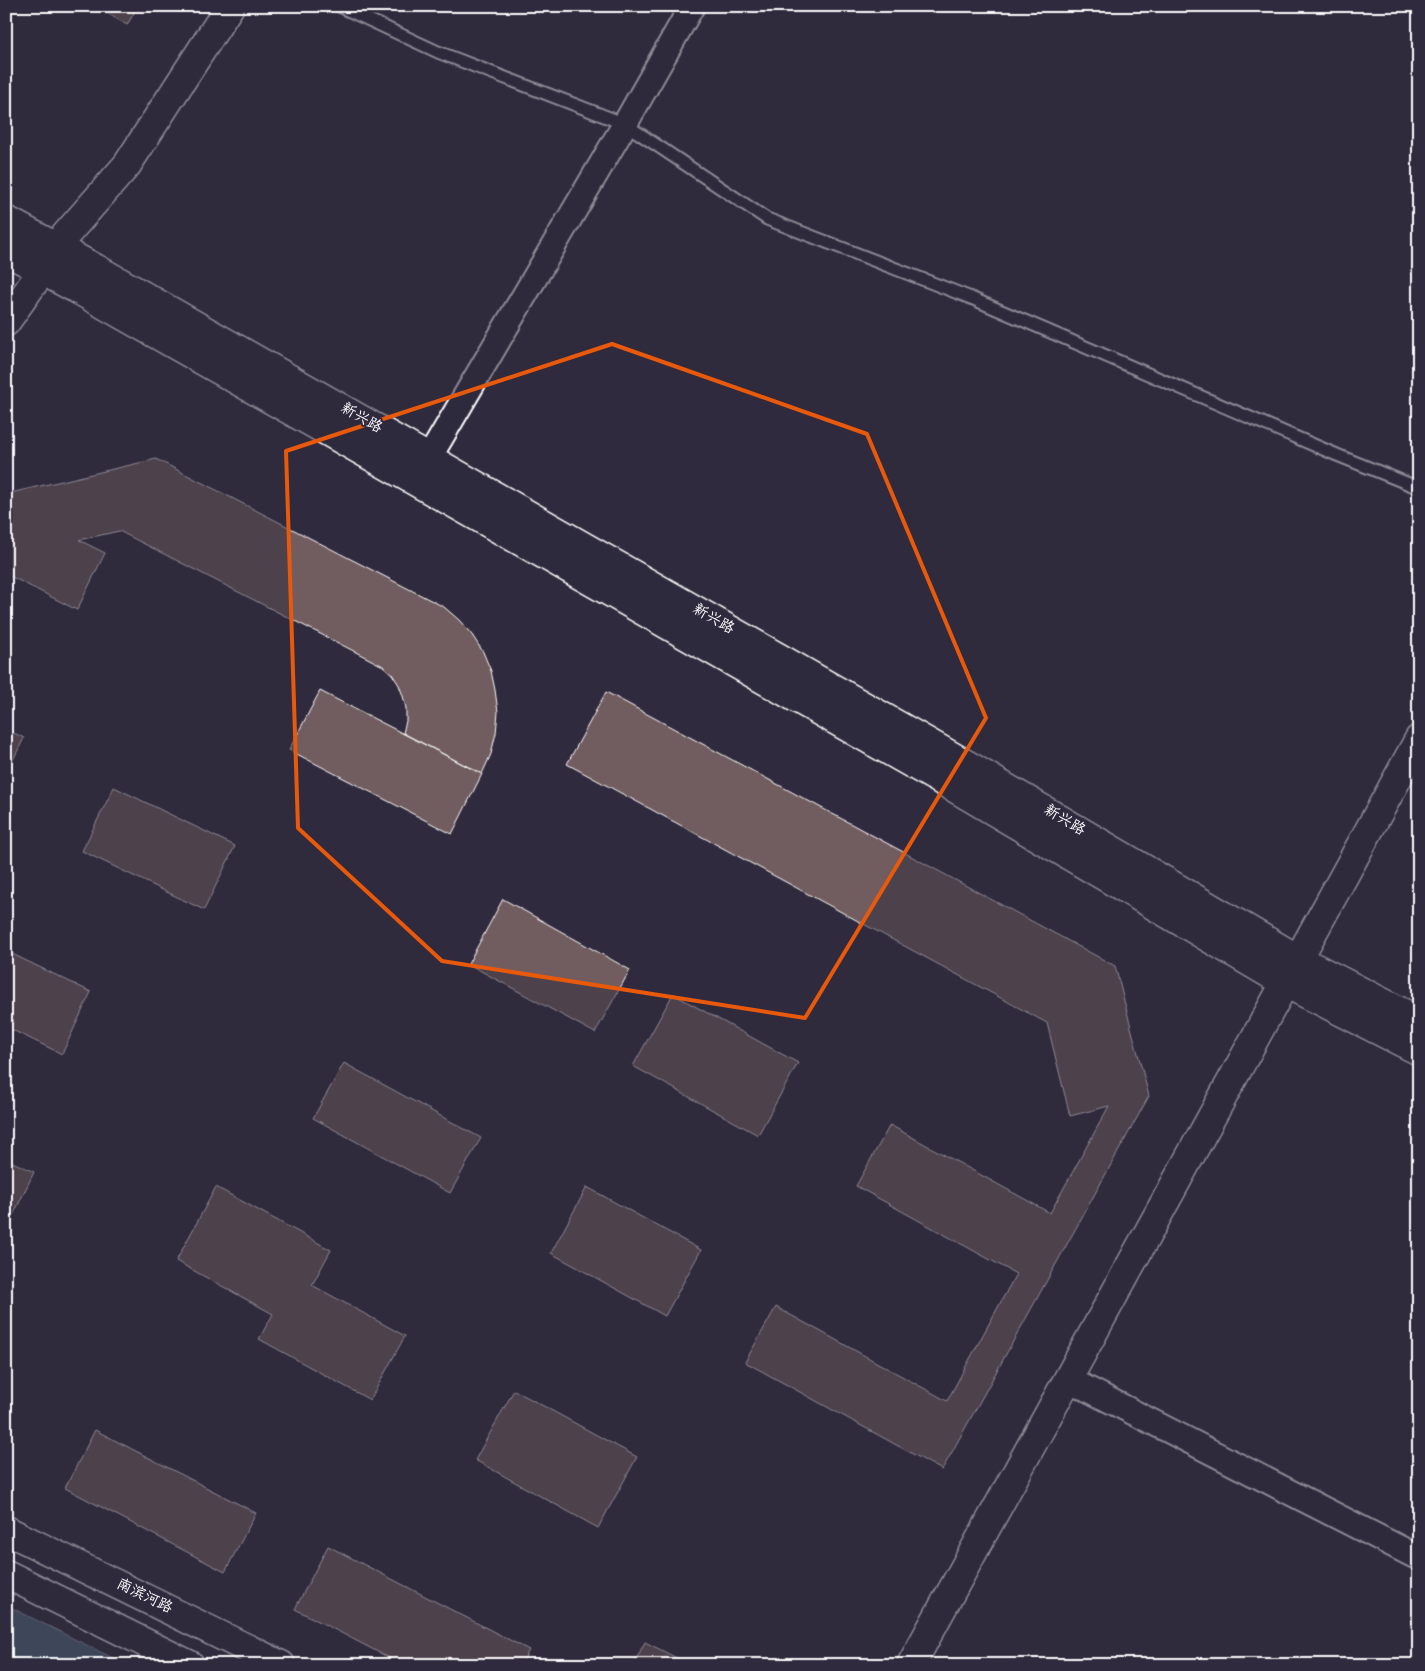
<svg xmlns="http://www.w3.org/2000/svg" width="1425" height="1671" viewBox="0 0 1425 1671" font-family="'Gochi Hand','LXGW WenKai TC',sans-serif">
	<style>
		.water { fill: #51697c; stroke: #97a5b0 }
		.building { fill: #715d5e; stroke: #fff }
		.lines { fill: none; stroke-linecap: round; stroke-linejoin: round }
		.lane-casing { stroke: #fff; stroke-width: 15 }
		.street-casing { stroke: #fff; stroke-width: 28 }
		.secondary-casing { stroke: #fff; stroke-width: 31 }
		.primary-casing { stroke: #fff; stroke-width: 31 }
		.lane { stroke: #2f2a3d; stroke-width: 11 }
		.street { stroke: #2f2a3d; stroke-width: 24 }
		.secondary { stroke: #2f2a3d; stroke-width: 28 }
		.primary { stroke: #2f2a3d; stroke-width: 28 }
		.marked { fill: none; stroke: #e8590c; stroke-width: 4; stroke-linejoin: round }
		.labels { text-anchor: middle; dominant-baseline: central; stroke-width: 4; stroke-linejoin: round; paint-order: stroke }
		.street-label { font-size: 15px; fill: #fff; stroke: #2f2a3d }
	</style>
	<rect width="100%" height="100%" fill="#2f2a3d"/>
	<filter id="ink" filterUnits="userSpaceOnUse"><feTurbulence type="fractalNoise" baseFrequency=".02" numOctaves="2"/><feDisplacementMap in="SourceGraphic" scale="10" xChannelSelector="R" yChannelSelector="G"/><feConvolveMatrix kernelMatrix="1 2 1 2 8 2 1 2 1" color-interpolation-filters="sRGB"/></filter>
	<g filter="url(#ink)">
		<path class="water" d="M6 1605 127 1665H6Z"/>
		<path class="building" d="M95 6H138L127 25Z
			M156 459 444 607 459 620 472 635 483 652 491 671 495 690 498 712 496 733 491 754 482 774 403 733 406 721V708L403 696 399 685 392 674 383 666 119 531 79 540 105 553 77 610 6 574V494Z
			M320 691 482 774 452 834 289 750Z
			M606 692 1115 966 1149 1096 942 1470 745 1362 776 1307 947 1401 1016 1274 856 1186 890 1125 1050 1213 1109 1106 1070 1116 1047 1023 567 764Z
			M6 729 24 738 6 774Z
			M114 787 235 846 204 910 82 851Z
			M503 899 630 970 595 1033 468 964Z
			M6 951 91 992 62 1054 6 1027Z
			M673 994 798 1063 758 1135 633 1066Z
			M344 1063 481 1138 450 1193 313 1118Z
			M6 1159 34 1172 6 1230Z
			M216 1187 331 1250 312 1285 405 1336 370 1400 259 1339 273 1314 176 1261Z
			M587 1187 701 1250 665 1316 551 1253Z
			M514 1390 637 1457 598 1528 475 1460Z
			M95 1430 256 1513 225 1572 65 1488Z
			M328 1546 529 1650 521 1665H403L295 1609Z
			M645 1642 691 1665H633Z"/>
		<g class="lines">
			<defs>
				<path id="lane" d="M339 6 438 52 625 124 767 219 971 298 1337 455 1419 488"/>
				<path id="street" d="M429 458 625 124 692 6
					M1068 1379 1419 1558"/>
				<path id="secondary" d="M6 220 95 268 971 767 1298 959 1419 1021
					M6 251 82 292 958 790 1285 983 1419 1051
					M6 322 42 271 56 246 127 165 230 6
					M911 1665 1419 739"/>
				<path id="primary" d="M6 1530 281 1665
					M6 1574 190 1665"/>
			</defs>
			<use href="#lane" class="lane-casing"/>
			<use href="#street" class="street-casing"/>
			<use href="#secondary" class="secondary-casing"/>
			<use href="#primary" class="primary-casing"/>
			<use href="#lane" class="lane"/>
			<use href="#street" class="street"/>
			<use href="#secondary" class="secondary"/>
			<use href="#primary" class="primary"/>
		</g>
	</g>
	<path d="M0 0H1425V1671H0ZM612 344 867 434 986 718 805 1018 442 961 298 828 286 451Z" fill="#2f2a3d" fill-opacity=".55" fill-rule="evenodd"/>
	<path class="marked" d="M612 344 867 434 986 718 805 1018 442 961 298 828 286 451Z"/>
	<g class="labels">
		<g class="street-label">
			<text transform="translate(361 419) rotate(30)">新兴路</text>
			<text transform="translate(713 620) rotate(30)">新兴路</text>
			<text transform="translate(1064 821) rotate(31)">新兴路</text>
			<text transform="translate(144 1597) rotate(26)">南滨河路</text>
		</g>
	</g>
	<rect width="1425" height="1671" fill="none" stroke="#2f2a3d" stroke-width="25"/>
	<rect x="12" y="12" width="1400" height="1646" fill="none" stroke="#fff" stroke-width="2" filter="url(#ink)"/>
</svg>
